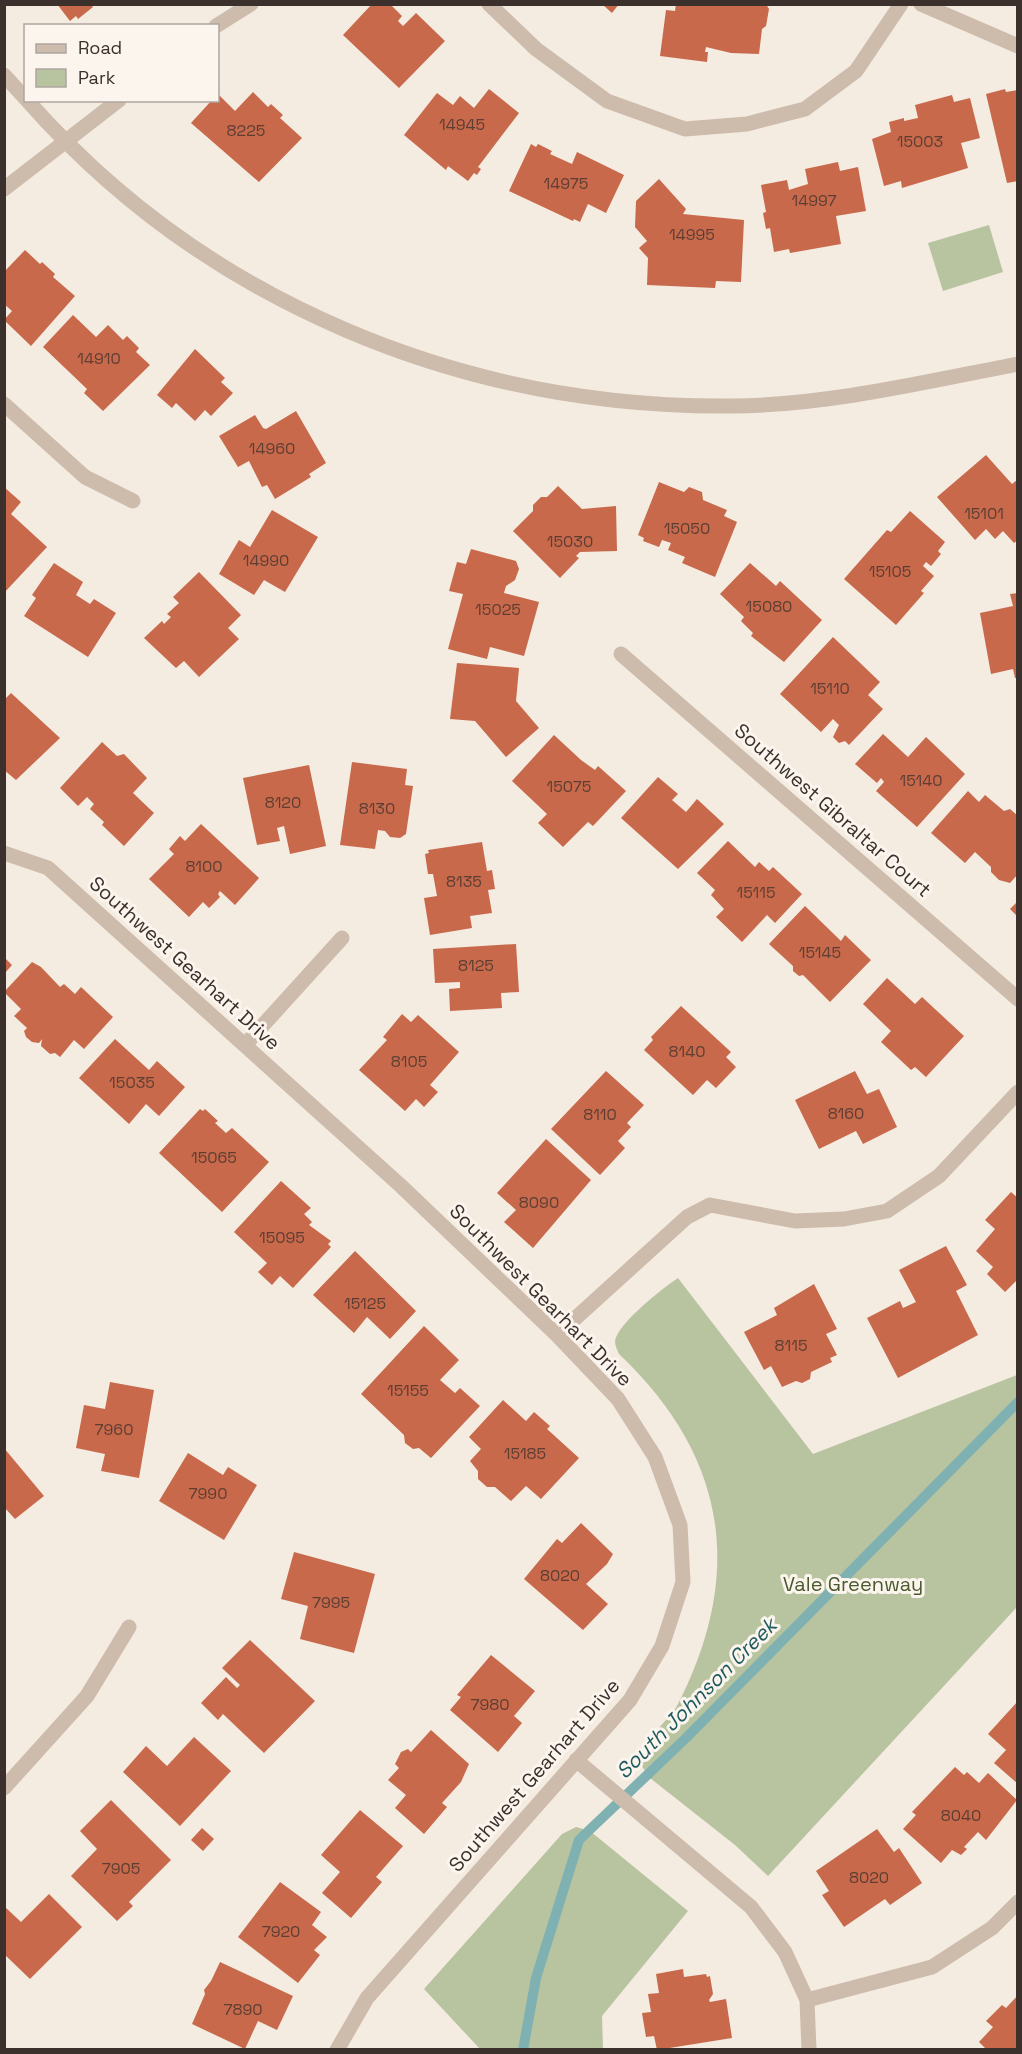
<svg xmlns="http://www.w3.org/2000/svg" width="1022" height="2054" viewBox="0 0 1022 2054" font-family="'Space Grotesk',sans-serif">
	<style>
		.green { fill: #b8c4a0 }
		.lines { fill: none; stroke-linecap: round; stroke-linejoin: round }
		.stream { stroke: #7fb0b2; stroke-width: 10 }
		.building { fill: #c8694b }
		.minor { stroke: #cdbbac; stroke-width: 15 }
		.tertiary { stroke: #cdbbac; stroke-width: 15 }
		.labels { text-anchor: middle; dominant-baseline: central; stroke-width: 6; stroke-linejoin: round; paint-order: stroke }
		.number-label { font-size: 16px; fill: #5e3e33 }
		.street-label { font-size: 20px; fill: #3b302b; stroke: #fbf5ee }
		.park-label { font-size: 20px; fill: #4a5a2e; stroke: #fbf5ee }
		.water-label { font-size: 21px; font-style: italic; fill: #1f5a5e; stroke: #fbf5ee }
	</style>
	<rect width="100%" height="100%" fill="#f4ebe1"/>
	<path class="green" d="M989 225 1003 272 943 291 928 243Z
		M678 1278 813 1454 1017 1375V1607L768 1876 735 1845 650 1778 641 1765C638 1742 668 1723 678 1704 745 1573 727 1456 619 1354 617 1350 615 1345 615 1341 618 1323 663 1288 678 1278Z
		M576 1827 590 1831 688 1911 602 2016 603 2049H480L424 1989 562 1834Z"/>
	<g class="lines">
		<path class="stream" d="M523 2050 536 1978 579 1840 686 1738 1018 1402"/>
	</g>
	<path class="building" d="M57 4H91L93 7 78 19 76 16 70 21Z
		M372 4H390L402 16 398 21 403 26 416 13 445 41 399 88 343 35Z
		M602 4H619L612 13Z
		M676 4H766L769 9 766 26 762 29 759 54 731 53 706 47 705 52H708L707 62 660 56 666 10 675 11Z
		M489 89 519 113 478 167 481 169 477 175 474 173 468 181 448 166 446 170 404 135 437 93 453 105 460 96 474 108Z
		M1005 89 1006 92 1018 90V181L1007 183 986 94Z
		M253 92 268 107 271 104 283 115 280 118 302 138 259 182 191 123 212 100H218V94L235 111Z
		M952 95 954 102 970 98 980 138 961 143 968 168 902 188 901 181 884 186 872 139 891 132 889 122 904 118V121L918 118 915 105Z
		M531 144 536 147 538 144 552 151 550 154 572 164 577 152 624 175 606 213 588 204 580 222 574 219 573 221 509 191Z
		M838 162 840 171 858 167 866 211 836 216 841 244 790 253 789 249 774 252 770 228 766 229 763 213 766 212 761 185 787 180 789 190 792 189 808 184 805 169Z
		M659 179 686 209 683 214 744 220 741 282 716 281 715 288 647 285 648 258 639 248 647 241 635 227 636 201Z
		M25 250 40 264 42 262 55 274 53 277 75 296 31 346 4 320 12 311 4 304V272Z
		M73 315 96 337 108 325 123 340 127 336 139 348 136 352 150 365 103 411 84 393 87 389 43 347Z
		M195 349 225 378 221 382 233 393 211 416 205 410 195 421 176 403 172 408 157 395Z
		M296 411 326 463 309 474 311 477 275 499 267 485 262 487 249 461 238 467 219 436 255 415 263 428 266 429Z
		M986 455 1012 484 1018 479V540L1014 543 1003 531 995 539 986 529 975 540 937 497Z
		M659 482 684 492 689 487 702 492 703 500 727 510 724 516 737 522 715 577 682 563 685 557 668 550 671 543 662 540 659 547 643 541 644 538 638 535Z
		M558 486 582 509 616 506 617 551 580 552 576 556 579 558 560 578 513 531 533 511V505L541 497H547Z
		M4 487 21 502 11 514 47 547 4 593Z
		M272 510 318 537 285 592 264 580 254 595 219 574 239 540 250 547Z
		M910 511 945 542 938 551 941 554 931 566 926 562 923 566 934 576 921 591 924 593 896 625 844 579 887 530 891 532Z
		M471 549 516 561 519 569 515 580 506 586 504 593 539 602 524 656 490 647 487 659 448 649 463 594 449 591 457 562 466 564Z
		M54 563 83 582 76 595 90 604 94 599 116 613 88 657 24 616 36 598 32 595Z
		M750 563 776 586 780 581 822 620 784 662 751 636 753 633 741 621 744 617 720 594Z
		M199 572 241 615 228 628 239 639 199 677 184 661 176 668 144 638 162 621 164 624 171 617 167 614 179 603 173 597Z
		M1018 593V678H1015L1013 669 991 674 980 613 1013 606 1010 594Z
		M833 637 880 682 868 695 883 709 849 745 845 741 839 743 833 737 839 725 833 719 821 732 780 694Z
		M457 663 519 668 516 701 539 728 506 757 475 721 450 719Z
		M11 693 60 738 16 780 4 770V700Z
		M883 734 908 757 926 737 965 774 917 827 876 791 884 782 881 778 877 783 855 764Z
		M554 735 581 760 595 770 598 766 626 791 593 826 588 822 563 847 538 823 547 814 512 781Z
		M102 742 117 756 124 754 147 778 133 793 154 813 124 846 102 825 104 822 90 809 94 804 87 797 78 806 60 788Z
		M352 762 407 769 405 785 413 786 406 834 400 838 390 837 385 831 378 830 375 849 340 845Z
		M309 765 326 846 290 854 284 826 277 828 280 841 257 845 243 778Z
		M658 777 678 794 672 800 686 812 697 799 724 824 678 869 621 818Z
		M968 791 979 802 985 795 1004 811 1010 809 1018 816V874L1010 883 999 880 991 872V867L975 852 965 863 931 833Z
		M201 824 259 878 235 905 220 891 218 894 220 897 209 908 203 902 189 917 149 879 174 854 169 849 180 836 185 841Z
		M728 841 755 867 759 862 769 871 773 867 802 894 775 923 767 915 742 942 716 917 724 909 711 895 715 890 697 873Z
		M482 842 487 871 492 870 495 889 488 890 492 913 470 916 472 928 430 935 424 898 437 896 433 874H428L425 854 429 853 428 850Z
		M1018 901V917L1010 909Z
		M805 906 841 941 845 935 871 960 830 1002 803 975 799 976 793 971V966L769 944Z
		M516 944 519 992 501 993 502 1008 450 1011 449 989 460 988V982L435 983 433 949Z
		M5 958 12 965 5 973Z
		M32 962 41 967 60 987 64 984 75 994 81 987 113 1017 84 1049 74 1040 60 1057 55 1053 50 1054 41 1046 42 1039 39 1043 32 1042 26 1037 24 1031 27 1028 14 1016 21 1009 4 992Z
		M887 978 915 1004 922 997 964 1036 926 1077 915 1067 911 1070 881 1042 891 1031 863 1004Z
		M681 1006 731 1052 726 1057 736 1067 716 1088 707 1080 693 1095 644 1050 653 1040 651 1037Z
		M402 1014 411 1022 418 1015 459 1052 430 1085 438 1092 424 1107 416 1099 405 1111 359 1070 387 1040 383 1037Z
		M115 1039 149 1070 157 1061 185 1087 159 1116 146 1104 129 1124 79 1078Z
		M606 1071 644 1105 627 1123 631 1127 618 1141 625 1148 600 1175 551 1129Z
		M855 1071 867 1094 879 1089 897 1127 863 1144 856 1131 819 1149 795 1100Z
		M200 1109 203 1111 205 1109 218 1121 215 1123 226 1133 232 1128 269 1162 222 1212 159 1153Z
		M546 1139 591 1180 533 1248 504 1222 516 1210 497 1193Z
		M281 1181 311 1208 304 1214 312 1222 309 1225 331 1241 328 1244 331 1247 293 1288 280 1276 272 1285 258 1272 267 1263 234 1232Z
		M1011 1192 1018 1198V1279L1005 1292 987 1274 993 1267 976 1251 995 1229 985 1220Z
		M946 1246 967 1285 956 1291 978 1335 898 1378 867 1318 900 1301 903 1308 916 1302 899 1270Z
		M355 1251 416 1311 390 1339 367 1317 354 1333 313 1295Z
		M814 1284 837 1329 826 1334 837 1355 830 1358 832 1362 811 1372 810 1379 802 1383 796 1381 782 1387 771 1366 764 1370 744 1332 777 1315 774 1308Z
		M424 1326 459 1360 440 1380 455 1393 460 1388 480 1406 431 1458 419 1448 413 1449 405 1443 404 1435 361 1394Z
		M110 1382 154 1390 139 1478 101 1471 105 1454 76 1448 84 1405 105 1409Z
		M503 1400 526 1421 534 1412 550 1426 547 1429 579 1458 541 1499 526 1486 511 1501 495 1487H487L478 1479V1471L470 1461 481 1449 469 1437Z
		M4 1448 44 1496 15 1519 4 1507Z
		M188 1453 223 1475 228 1467 257 1485 224 1540 159 1501Z
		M581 1523 613 1554 607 1564 586 1584 608 1604 583 1630 524 1579 557 1539 562 1543Z
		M294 1552 375 1574 354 1653 300 1639 308 1606 281 1599Z
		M250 1640 315 1701 264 1753 223 1714 218 1720 201 1703 226 1677 237 1688 240 1685 222 1668Z
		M491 1655 535 1691 514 1716 522 1723 498 1752 450 1710 461 1697 457 1695Z
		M1018 1701V1784L994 1763 1006 1750 988 1734Z
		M431 1730 469 1764 461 1782 442 1803 447 1807 424 1834 395 1808 406 1795 388 1780 399 1768 395 1764 401 1752 408 1749 411 1752Z
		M194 1737 231 1771 180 1826 123 1772 146 1746 167 1766Z
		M955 1767 964 1775 967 1772 979 1783 988 1773 1017 1800 986 1840 978 1832 964 1847 967 1849 961 1855 952 1850 941 1863 903 1829 916 1815 912 1812Z
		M111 1800 171 1860 129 1902 133 1906 117 1921 71 1876 97 1849 80 1831Z
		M360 1810 403 1846 376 1877 382 1882 351 1918 322 1893 340 1872 321 1855Z
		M202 1828 214 1839 203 1851 191 1840Z
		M877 1829 894 1852 899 1848 922 1883 890 1905 885 1899 844 1927 822 1895 829 1891 816 1871Z
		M280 1882 321 1912 312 1925 327 1937 314 1950 320 1955 298 1983 238 1937Z
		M49 1894 82 1927 30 1979 4 1954V1906L21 1922Z
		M220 1962 293 1996 277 2030 258 2021 245 2049 192 2024 205 1994 204 1990 211 1981Z
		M683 1969 684 1977 706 1974 707 1977 710 1976 713 1994 709 2000 710 2002 726 1999 732 2038 657 2050 654 2036 646 2037 642 2013 651 2012 648 1994 659 1993 656 1974Z
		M1018 1995V2050H987L979 2042 993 2027 986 2021 1002 2005 1006 2008Z"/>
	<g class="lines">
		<path class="minor" d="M489 4 536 49 607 101 685 129 747 124 805 109 856 71 901 4
			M921 4 1018 46
			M216 26 251 4
			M4 189 119 100
			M4 404 85 477 133 501
			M621 654 1018 999
			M4 853 48 868 401 1186 557 1335 618 1399 655 1457 680 1525 683 1582 662 1646 630 1700 367 1998 337 2050
			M245 1045 342 938
			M557 1335 687 1217 710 1205 795 1221 844 1219 887 1211 939 1176 1018 1092
			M576 1760 751 1907 785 1952 807 2000 809 2050
			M4 1788 87 1696 129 1627
			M807 2000 932 1967 992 1928 1018 1902"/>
		<path class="tertiary" d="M4 75 26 99
			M27 100C205 303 465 409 733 406 829 405 924 382 1018 364"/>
	</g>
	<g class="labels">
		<g class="number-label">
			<text x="462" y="124">14945</text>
			<text x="246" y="130">8225</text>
			<text x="920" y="141">15003</text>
			<text x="566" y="183">14975</text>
			<text x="814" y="200">14997</text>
			<text x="692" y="234">14995</text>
			<text x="99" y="358">14910</text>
			<text x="272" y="448">14960</text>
			<text x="984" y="513">15101</text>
			<text x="687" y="528">15050</text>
			<text x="570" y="541">15030</text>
			<text x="266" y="560">14990</text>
			<text x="890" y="571">15105</text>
			<text x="769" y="606">15080</text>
			<text x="498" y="609">15025</text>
			<text x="830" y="688">15110</text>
			<text x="921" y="780">15140</text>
			<text x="569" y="786">15075</text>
			<text x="283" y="802">8120</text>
			<text x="377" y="808">8130</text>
			<text x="204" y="866">8100</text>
			<text x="464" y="881">8135</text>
			<text x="756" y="892">15115</text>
			<text x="820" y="952">15145</text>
			<text x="476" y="965">8125</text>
			<text x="687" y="1051">8140</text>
			<text x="409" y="1061">8105</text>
			<text x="132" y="1082">15035</text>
			<text x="846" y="1113">8160</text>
			<text x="600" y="1114">8110</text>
			<text x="214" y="1157">15065</text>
			<text x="539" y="1202">8090</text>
			<text x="282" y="1237">15095</text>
			<text x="365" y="1303">15125</text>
			<text x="791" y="1345">8115</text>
			<text x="408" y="1390">15155</text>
			<text x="114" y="1429">7960</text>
			<text x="525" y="1453">15185</text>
			<text x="208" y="1493">7990</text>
			<text x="560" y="1575">8020</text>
			<text x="331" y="1602">7995</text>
			<text x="490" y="1704">7980</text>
			<text x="961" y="1815">8040</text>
			<text x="121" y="1868">7905</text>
			<text x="869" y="1877">8020</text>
			<text x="281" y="1931">7920</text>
			<text x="243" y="2009">7890</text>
		</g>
		<g class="street-label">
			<text transform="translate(833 810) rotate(41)">Southwest Gibraltar Court</text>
			<text transform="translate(185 963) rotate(42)">Southwest Gearhart Drive</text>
			<text transform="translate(541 1295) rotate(45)">Southwest Gearhart Drive</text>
			<text transform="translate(534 1775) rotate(-49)">Southwest Gearhart Drive</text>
		</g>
		<g class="park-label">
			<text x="853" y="1584">Vale Greenway</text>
		</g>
		<g class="water-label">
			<text transform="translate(696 1698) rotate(-45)">South Johnson Creek</text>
		</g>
	</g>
	<rect width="1022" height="2054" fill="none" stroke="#3b302b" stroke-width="12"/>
	<rect x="24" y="24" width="195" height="78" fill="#fbf5ee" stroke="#aea6a0" stroke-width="1.5"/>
	<rect x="36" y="44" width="30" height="9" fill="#cdbbac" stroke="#aea6a0" stroke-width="1.5"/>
	<text x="78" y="54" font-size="18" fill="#3b302b">Road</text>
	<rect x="36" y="69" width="30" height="18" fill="#b8c4a0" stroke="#aea6a0" stroke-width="1.5"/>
	<text x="78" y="84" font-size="18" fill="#3b302b">Park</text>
</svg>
